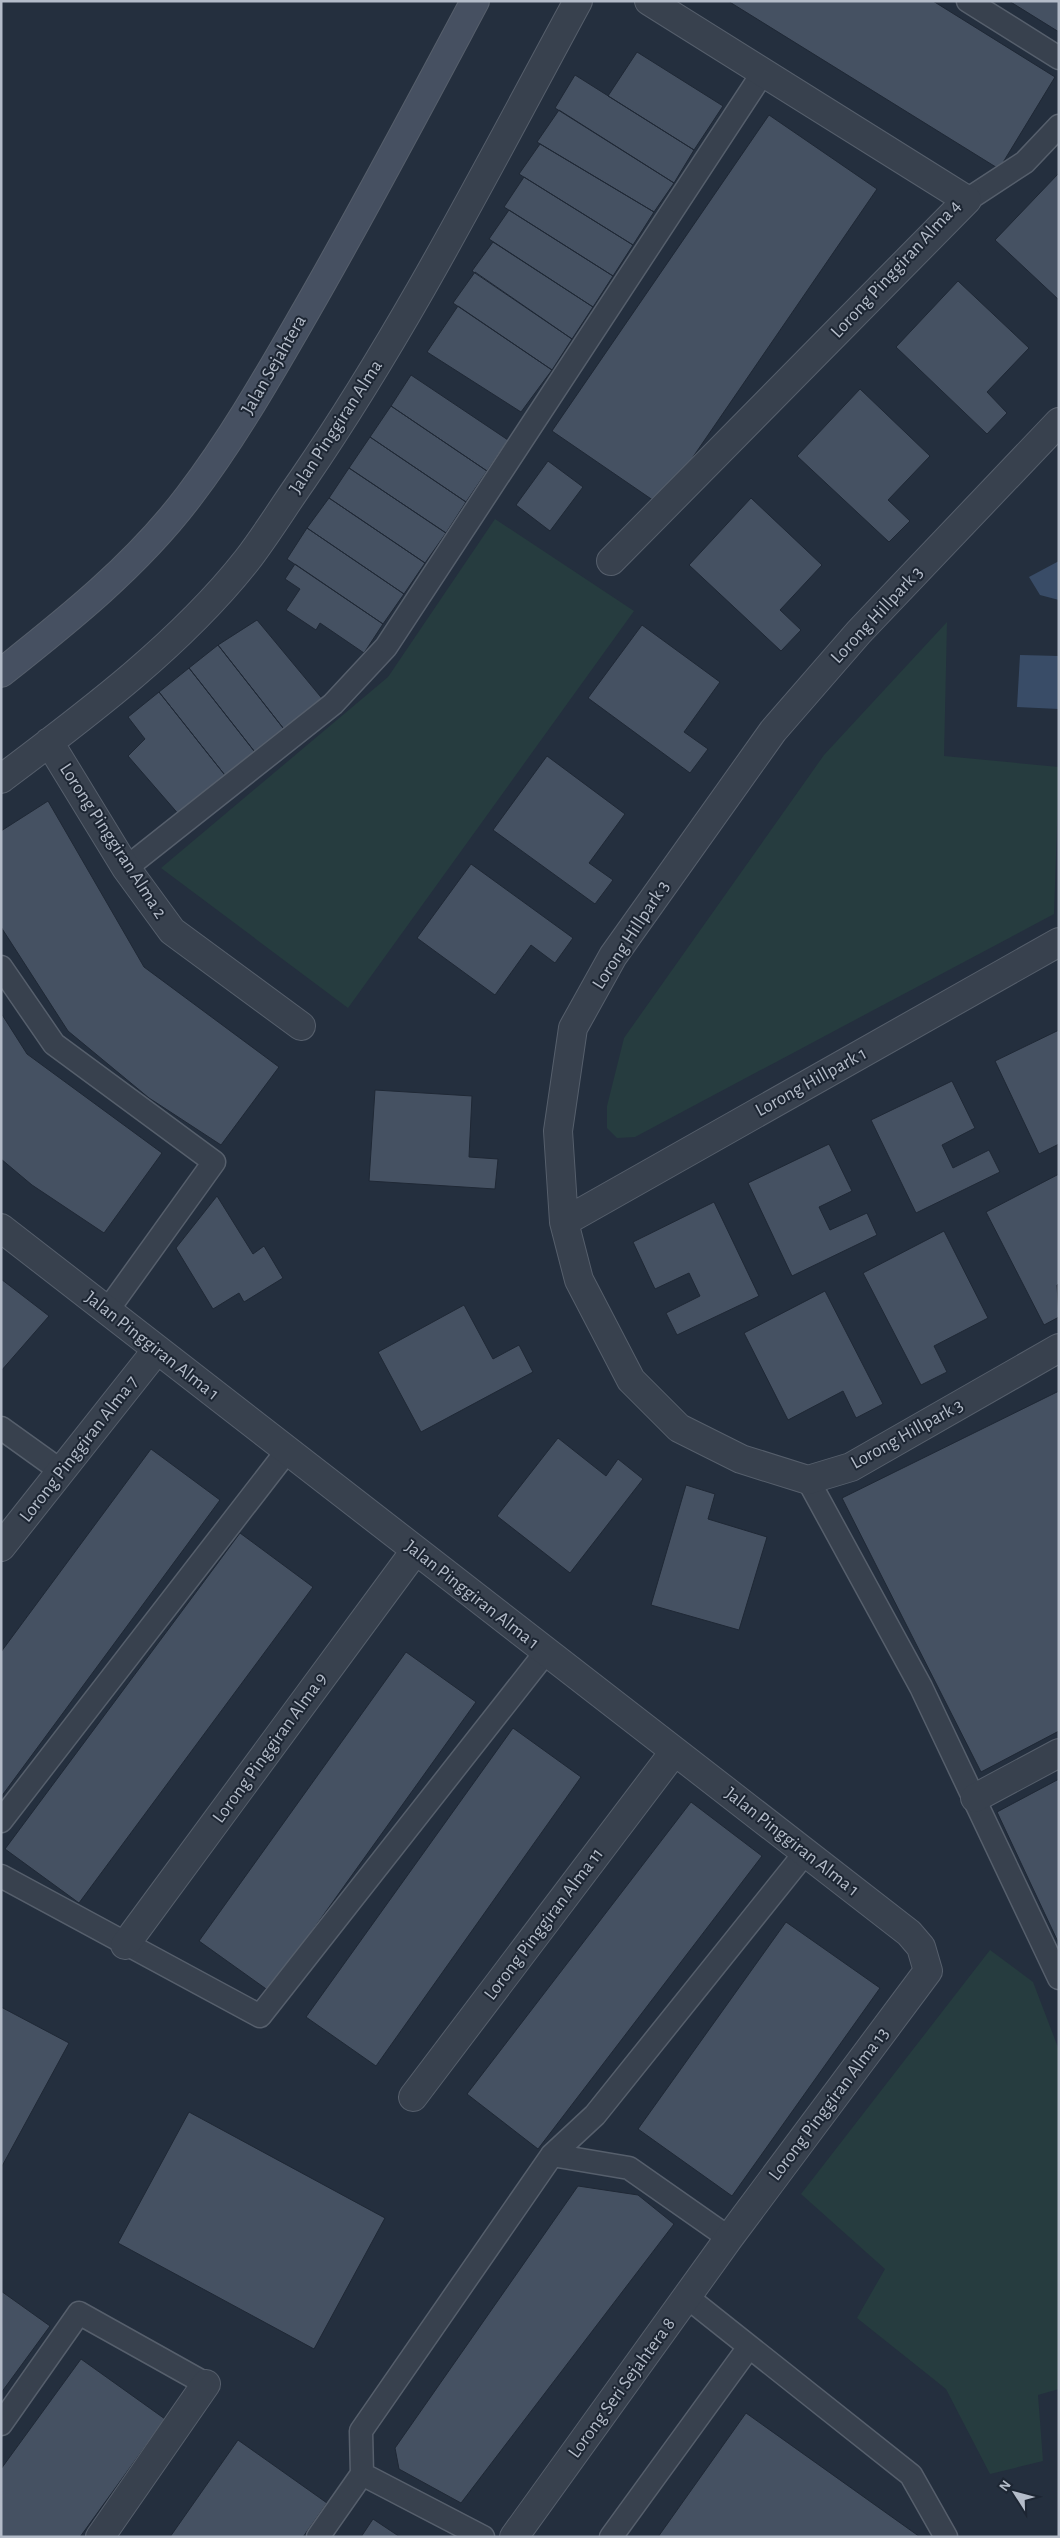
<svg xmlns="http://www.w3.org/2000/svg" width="1060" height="2538" viewBox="0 0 1060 2538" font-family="'Alegreya Sans',sans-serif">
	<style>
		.green { fill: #263c3f }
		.water { fill: #394c67 }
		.building { fill: #455162; stroke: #1f2835 }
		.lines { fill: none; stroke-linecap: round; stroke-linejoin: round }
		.lane-casing { stroke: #565f6c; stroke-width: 25 }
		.street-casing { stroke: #565f6c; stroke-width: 30 }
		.secondary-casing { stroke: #565f6c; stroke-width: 30 }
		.lane { stroke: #38414e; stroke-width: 22 }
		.street { stroke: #38414e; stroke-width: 28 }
		.secondary { stroke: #465061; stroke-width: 28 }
		.labels { text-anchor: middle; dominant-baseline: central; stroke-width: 4; stroke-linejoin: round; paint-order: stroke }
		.street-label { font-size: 19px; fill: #b4bcc9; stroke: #1d2633 }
	</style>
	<rect width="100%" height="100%" fill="#242f3e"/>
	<path class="green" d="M495 519 634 611 348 1008 161 868 388 677Z
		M947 622 944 756 1059 767 1054 914 635 1137 617 1138 607 1128V1106L624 1038 824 755Z
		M990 1950 1033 1982 1059 2050V2389L1038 2395 1043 2461 990 2474 946 2389 857 2318 885 2269 801 2194Z"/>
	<path class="water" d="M1059 561V600L1040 595 1029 577Z
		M1020 655 1059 656V709L1017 707Z"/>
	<path class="building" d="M728 1H933L1055 77 999 169Z
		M1009 1H1059V32Z
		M637 52 723 106 694 150 608 96Z
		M575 75 694 150 674 183 555 108Z
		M559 110 674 183 654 212 537 142Z
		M769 115 877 189 660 505 552 431Z
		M540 144 654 212 633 245 519 174Z
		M1058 174 1059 175V300L995 240Z
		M524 177 633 245 613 276 504 207Z
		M509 210 613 276 593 307 489 239Z
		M493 242 593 307 572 339 472 271Z
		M475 272 572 339 552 370 453 303Z
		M958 281 1029 348 987 392 1007 413 987 434 896 347Z
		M458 306 552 370 521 412 427 352Z
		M411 375 508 440 487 471 391 406Z
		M860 389 930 456 888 500 910 521 889 542 797 456Z
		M391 406 487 471 466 502 370 437Z
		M370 437 466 502 446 533 349 468Z
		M548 461 583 487 550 531 516 505Z
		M349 468 446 533 425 563 329 498Z
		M329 498 425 563 404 594 307 528Z
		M751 498 822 565 780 610 801 630 781 651 689 565Z
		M307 528 404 594 383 624 287 559Z
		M295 564 383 624 364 653 320 623 316 630 286 610 300 589 285 579Z
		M257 620 325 702 287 733 218 645Z
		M642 625 720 682 684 732 708 749 690 773 588 698Z
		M218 645 287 733 258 756 189 668Z
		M189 668 258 756 228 779 159 692Z
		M159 692 228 779 181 817 128 756 145 739 128 717Z
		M547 756 625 814 589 863 613 880 595 904 493 830Z
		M48 801 144 967 279 1067 221 1145 149 1098 68 1031 1 927V831Z
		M471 864 573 938 555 963 531 945 495 995 417 938Z
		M1 1013 27 1054 162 1153 104 1233 32 1185 1 1159Z
		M1059 1030V1144L1039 1154 995 1061Z
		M952 1081 975 1128 942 1145 953 1168 989 1150 1000 1172 916 1213 871 1120Z
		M375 1090 472 1096 469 1157 498 1159 495 1189 369 1181Z
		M829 1144 852 1191 819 1207 830 1230 867 1213 877 1235 792 1276 748 1183Z
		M1059 1174V1284L1057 1285 1059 1317 1044 1325 986 1212Z
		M217 1196 253 1254 264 1246 283 1278 244 1302 239 1293 213 1309 176 1248Z
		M714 1202 759 1296 677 1335 666 1313 700 1296 689 1273 655 1289 633 1242Z
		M944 1231 988 1318 934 1346 947 1372 921 1385 863 1273Z
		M1 1279 49 1316 1 1371Z
		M825 1291 883 1404 856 1418 843 1391 788 1420 744 1333Z
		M464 1305 493 1359 519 1345 533 1372 421 1432 378 1352Z
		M1059 1391V1731L981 1772 842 1498Z
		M558 1438 606 1476 618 1459 643 1479 570 1573 497 1516Z
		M151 1449 220 1500 1 1797V1652Z
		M686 1485 715 1494 708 1519 767 1537 739 1630 651 1605Z
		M240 1533 313 1587 79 1903 5 1849Z
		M406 1652 476 1702 269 1991 199 1941Z
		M513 1728 581 1777 376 2066 306 2017Z
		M1059 1779V1944L997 1812Z
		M691 1802 762 1856 538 2149 467 2094Z
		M786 1922 880 1988 732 2196 638 2129Z
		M1 2007 69 2043 1 2168Z
		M189 2112 385 2218 314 2349 118 2243Z
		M578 2186 638 2195 674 2224 461 2503 399 2469 395 2448Z
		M1 2291 50 2326 1 2393Z
		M81 2359 165 2419 80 2537H1V2469Z
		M746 2413 920 2537H658Z
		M238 2440 327 2503 303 2537H170Z
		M373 2519 400 2537H361Z"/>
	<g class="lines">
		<defs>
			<path id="lane" d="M968 1 1059 58
				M967 200 1025 162 1059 126
				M126 868 333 704 386 647 764 71
				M1 967 54 1044 214 1162 107 1311
				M1 1428 61 1471
				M808 1480 921 1687 1059 1978
				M1 1821 287 1451
				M1 1876 260 2016 546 1652
				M552 2155 629 2168 729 2238
				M687 2297 911 2475 946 2537
				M1 2424 79 2313 206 2384
				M362 2474 361 2431 552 2155 595 2115 805 1853
				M318 2537 362 2474 483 2537
				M611 2537 749 2347"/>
			<path id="street" d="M1059 422 859 632 773 731 613 956 573 1028 558 1131 564 1222 579 1280 631 1380 679 1428 741 1459 808 1480 851 1467 1059 1348
				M611 561 967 200 649 1
				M49 742 126 868 172 931 301 1026
				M1 779C86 715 181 644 247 560 267 534 284 506 303 479 407 327 490 163 578 1
				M564 1222 1059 942
				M1 1228 909 1933 921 1947 928 1971 729 2238 514 2537
				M1 1547 156 1351
				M975 1798 1059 1753
				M125 1945 415 1551
				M413 2097 674 1752
				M100 2537 206 2384"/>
			<path id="secondary" d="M1 673C68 620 137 565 189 496 234 437 270 373 307 309 365 208 420 104 475 1"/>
		</defs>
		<use href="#lane" class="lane-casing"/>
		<use href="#street" class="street-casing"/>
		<use href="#secondary" class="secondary-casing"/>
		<use href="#lane" class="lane"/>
		<use href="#street" class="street"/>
		<use href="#secondary" class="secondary"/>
	</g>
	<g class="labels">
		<g class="street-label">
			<text transform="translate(896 269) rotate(-47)">Lorong Pinggiran Alma 4</text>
			<text transform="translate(274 365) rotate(-60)">Jalan Sejahtera</text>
			<text transform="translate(336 427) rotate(-57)">Jalan Pinggiran Alma</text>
			<text transform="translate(877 615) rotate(-47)">Lorong Hillpark 3</text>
			<text transform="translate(113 841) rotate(57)">Lorong Pinggiran Alma 2</text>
			<text transform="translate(631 935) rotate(-57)">Lorong Hillpark 3</text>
			<text transform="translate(811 1082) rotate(-29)">Lorong Hillpark 1</text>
			<text transform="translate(152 1346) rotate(38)">Jalan Pinggiran Alma 1</text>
			<text transform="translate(907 1434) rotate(-29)">Lorong Hillpark 3</text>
			<text transform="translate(79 1449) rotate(-52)">Lorong Pinggiran Alma 7</text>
			<text transform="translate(472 1595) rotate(38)">Jalan Pinggiran Alma 1</text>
			<text transform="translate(270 1748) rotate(-54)">Lorong Pinggiran Alma 9</text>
			<text transform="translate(792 1842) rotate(38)">Jalan Pinggiran Alma 1</text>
			<text transform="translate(544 1924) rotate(-53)">Lorong Pinggiran Alma 11</text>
			<text transform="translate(829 2104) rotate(-53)">Lorong Pinggiran Alma 13</text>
			<text transform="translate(622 2388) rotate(-54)">Lorong Seri Sejahtera 8</text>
		</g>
	</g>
	<rect width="1060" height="2538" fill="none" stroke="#b4bcc9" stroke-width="5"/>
	<g transform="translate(1015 2493) rotate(306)" stroke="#1d2633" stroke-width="4" paint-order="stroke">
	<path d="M0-4L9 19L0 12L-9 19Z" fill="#b4bcc9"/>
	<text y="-8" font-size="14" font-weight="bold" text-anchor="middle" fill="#b4bcc9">N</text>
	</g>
</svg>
